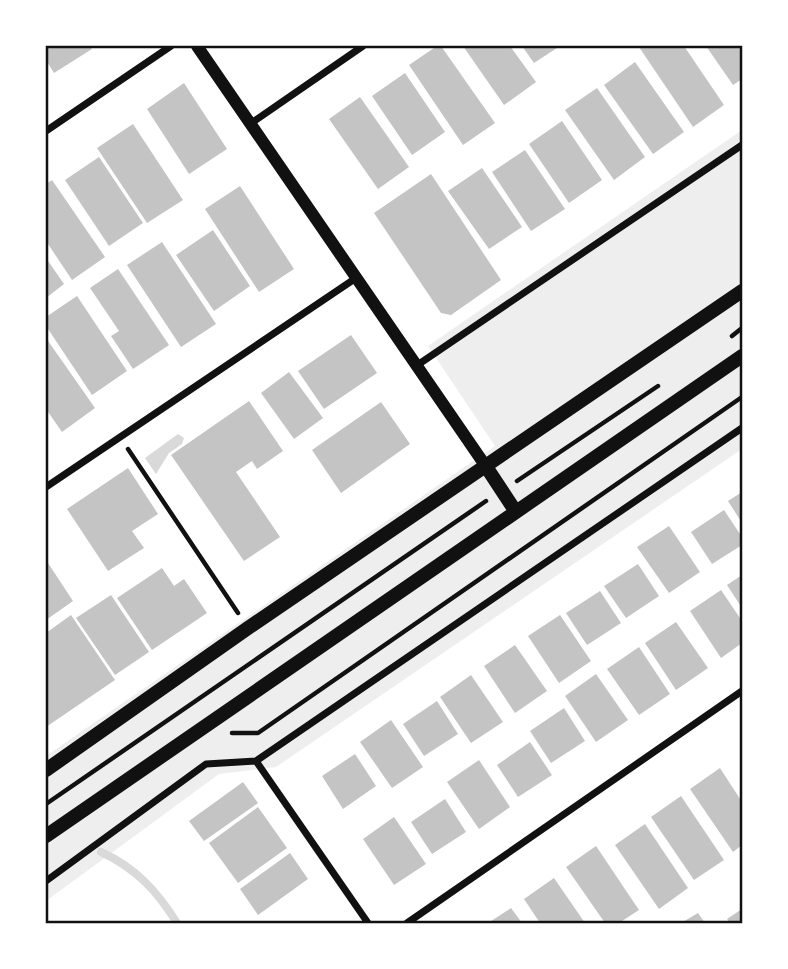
<svg xmlns="http://www.w3.org/2000/svg" width="788" height="969" viewBox="0 0 788 969" font-family="'DejaVu Sans',sans-serif">
	<style>
		.green { fill: #eee }
		.water { fill: #d9d9d9 }
		.lines { fill: none; stroke-linecap: round; stroke-linejoin: round }
		.stream { stroke: #d9d9d9; stroke-width: 8 }
		.building { fill: #c4c4c4 }
		.path { stroke: #111; stroke-width: 4.5 }
		.minor { stroke: #111; stroke-width: 7 }
		.tertiary { stroke: #111; stroke-width: 12 }
		.secondary { stroke: #111; stroke-width: 14 }
		.neatline { fill: none; stroke: #111; stroke-width: 2.5 }
	</style>
	<rect width="100%" height="100%" fill="#fff"/>
	<path class="green" d="M742 130V449L276 767 219 774 46 901V756L495 446 428 346Z"/>
	<path class="water" d="M178 434 184 438 182 444 169 453 156 474 145 458Z"/>
	<g class="lines">
		<path class="stream" d="M101 852C136 868 157 891 177 923"/>
	</g>
	<path class="building" d="M46 46H89L92 49 54 73 46 60Z
		M437 46H441L495 123 463 145 409 65Z
		M463 46H510L536 82 504 105Z
		M522 46H560L534 63Z
		M641 46H684L724 105 693 127 639 47Z
		M706 46H742V79L733 85Z
		M635 62 684 132 653 154 604 85Z
		M405 73 445 132 412 155 372 96Z
		M184 83 227 149 189 174 147 109Z
		M597 88 645 157 614 180 565 110Z
		M360 97 409 167 378 189 329 119Z
		M562 121 602 180 569 203 529 144Z
		M133 124 183 200 147 223 97 148Z
		M525 150 565 209 531 231 492 172Z
		M99 157 143 223 109 246 65 180Z
		M482 168 522 227 489 249 448 191Z
		M431 174 501 280 451 315 441 313 374 213Z
		M52 180 105 257 72 280 46 241V184Z
		M240 186 294 269 259 292 205 209Z
		M213 230 250 286 214 311 176 255Z
		M162 242 216 324 181 347 127 265Z
		M46 258 64 284 46 298Z
		M118 269 169 345 133 369 111 336 119 331 90 288Z
		M77 296 127 371 92 395 46 326V317Z
		M351 335 377 373 324 409 298 371Z
		M46 338 95 408 62 432 46 409Z
		M289 372 323 418 294 439 261 393Z
		M249 401 283 451 257 469 252 461 236 472 280 537 244 561 171 455Z
		M381 402 410 444 341 493 312 450Z
		M128 468 158 514 132 531 144 548 108 571 67 509Z
		M742 492V523L728 501Z
		M724 510 742 537V545L712 564 691 532Z
		M669 526 700 572 669 593 637 547Z
		M46 560 73 601 46 620Z
		M638 564 659 596 626 618 604 586Z
		M162 568 174 586 184 579 207 613 152 650 117 598Z
		M742 575V608L727 585Z
		M721 590 742 621V643L721 658 690 611Z
		M600 591 621 623 587 645 566 613Z
		M111 595 149 652 115 675 76 618Z
		M71 615 115 680 46 727V633Z
		M560 615 591 661 559 683 528 636Z
		M676 622 708 668 676 690 645 643Z
		M515 645 547 691 515 713 484 666Z
		M639 647 670 694 639 715 607 669Z
		M596 674 628 720 596 742 565 696Z
		M471 675 503 722 471 743 440 697Z
		M437 701 458 734 424 756 403 724Z
		M564 708 585 741 551 763 530 731Z
		M391 720 423 767 392 788 360 742Z
		M530 742 552 775 518 797 497 765Z
		M355 754 376 786 343 809 322 776Z
		M479 760 510 807 479 829 447 782Z
		M720 768 742 802V845L733 852 690 789Z
		M243 782 258 803 204 841 189 821Z
		M681 796 724 860 694 880 651 817Z
		M445 799 466 832 432 854 411 822Z
		M258 807 287 848 238 883 209 843Z
		M394 817 426 864 394 885 363 839Z
		M645 824 688 888 659 909 615 845Z
		M596 846 639 910 619 923H605L566 867Z
		M290 853 308 879 258 915 240 889Z
		M554 878 585 923H540L524 899Z
		M511 908 522 923H488Z
		M742 909V923H730L727 919Z
		M698 913 705 923H681Z"/>
	<g class="lines">
		<path class="path" d="M732 336 742 328
			M128 449 238 613
			M517 481 658 386
			M232 733H258L742 397
			M46 804 486 501"/>
		<path class="minor" d="M250 124 363 46
			M46 131 171 46
			M416 366 742 145
			M46 487 356 278
			M256 761 368 923
			M46 881 206 764 256 761 742 428
			M407 923 742 691"/>
		<path class="tertiary" d="M197 46 487 468"/>
		<path class="secondary" d="M487 468 516 512
			M46 770 248 628 742 291
			M46 836 742 356"/>
	</g>
	<rect width="788" height="969" fill="none" stroke="#ffffff" stroke-width="94"/>
	<rect x="47" y="47" width="694" height="875" class="neatline"/>
</svg>
